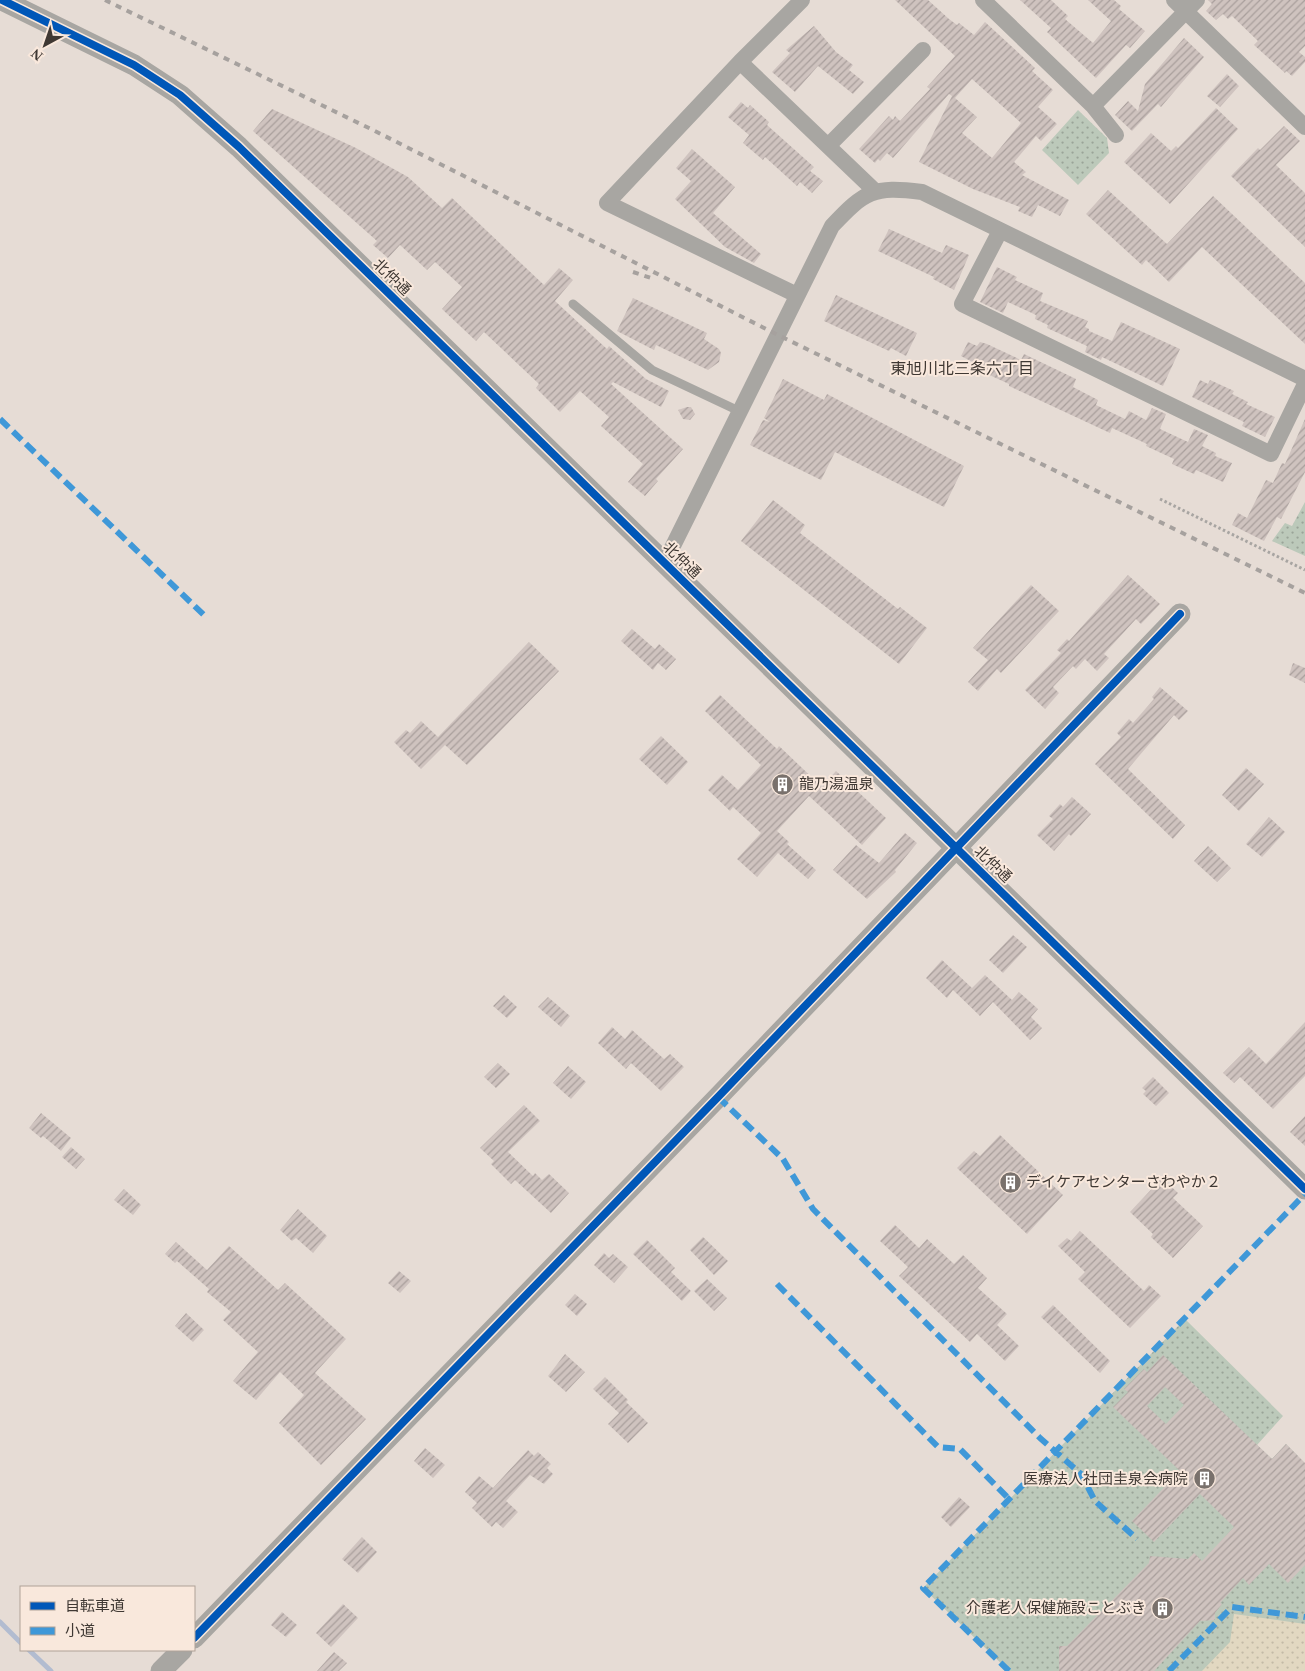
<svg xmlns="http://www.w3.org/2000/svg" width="1305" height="1671" viewBox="0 0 1305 1671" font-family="'Times New Roman','Noto Sans JP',serif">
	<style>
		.green { fill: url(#green-dots) }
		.sand { fill: url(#sand-dots) }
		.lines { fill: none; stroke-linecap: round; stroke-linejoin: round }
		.stream { stroke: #b2bcd0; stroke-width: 5 }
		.building { fill: url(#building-hatch); fill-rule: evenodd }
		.path { stroke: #a8a5a2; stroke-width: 3; stroke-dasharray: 2.5 2.5; stroke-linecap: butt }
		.service { stroke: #a8a6a2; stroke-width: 9 }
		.minor { stroke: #a8a6a2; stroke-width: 16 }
		.tertiary { stroke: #a8a6a2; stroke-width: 21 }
		.rail { stroke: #a6a19e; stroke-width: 4; stroke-dasharray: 6 6; stroke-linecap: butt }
		.quiet { stroke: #3f98d8; stroke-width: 6; stroke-dasharray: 12 6; stroke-linecap: butt }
		.cycleway-casing { stroke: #f9e8dc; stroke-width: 11 }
		.cycleway { stroke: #0057b8; stroke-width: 8 }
		.labels { text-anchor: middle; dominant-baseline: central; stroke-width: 4; stroke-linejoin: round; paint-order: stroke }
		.street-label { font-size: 15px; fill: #3f3833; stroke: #f9e8dc }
		.poi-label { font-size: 15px; fill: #3f3833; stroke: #f9e8dc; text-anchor: start }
		.neighbourhood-label { font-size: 16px; fill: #3f3833; stroke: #f9e8dc }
	</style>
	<defs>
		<pattern id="green-dots" width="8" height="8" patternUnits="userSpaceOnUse" patternTransform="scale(1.25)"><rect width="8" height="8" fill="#bcc9ba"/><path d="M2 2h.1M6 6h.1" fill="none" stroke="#9aa498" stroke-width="1.8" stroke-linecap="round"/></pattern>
		<pattern id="sand-dots" width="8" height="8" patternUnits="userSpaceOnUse" patternTransform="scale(1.25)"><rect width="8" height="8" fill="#e2d8c1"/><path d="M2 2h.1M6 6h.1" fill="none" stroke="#c3baa6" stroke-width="1.8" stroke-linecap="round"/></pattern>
		<pattern id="building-hatch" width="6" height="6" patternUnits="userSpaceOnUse" patternTransform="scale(1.25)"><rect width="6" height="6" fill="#cfc3bf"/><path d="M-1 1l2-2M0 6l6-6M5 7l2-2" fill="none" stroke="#a99f9c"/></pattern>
	</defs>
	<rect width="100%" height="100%" fill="#e6dcd5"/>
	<path class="green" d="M1078 110 1107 138 1109 153 1078 185 1042 150Z
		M1305 502V556L1272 541 1285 523 1292 526Z
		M1185 1319 1283 1416 1257 1445 1272 1459 1286 1444 1298 1456 1287 1468 1305 1482V1671H1009L923 1588Z"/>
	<path class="sand" d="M1234 1614 1305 1624V1671H1202L1230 1642Z"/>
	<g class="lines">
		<path class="stream" d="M0 1622 21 1643
			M29 1650 51 1671"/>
	</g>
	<path class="building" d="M895 0H928L949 19 957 25 959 23 974 35 985 22 1035 68 1032 71 1053 90 1038 107 1057 124 1041 141 1036 136 1014 162 1026 172 1022 175 1069 200 1060 216 1038 205 1032 217 1018 211 1020 207 973 189 919 162 952 96 949 94 893 158 887 153 880 161 878 159 875 163 859 149 889 116 893 120 895 116 900 121 930 89 927 87 955 56ZM972 79 1021 123 992 158 962 133 977 117 955 98Z
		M1020 0H1051L1068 16 1065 19 1093 43 1111 21 1088 0H1114L1121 6 1119 9 1145 31 1130 48 1126 45 1096 78 1047 32 1051 28Z
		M1208 0H1305V46L1299 52 1305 57V62L1292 76 1286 71 1285 73 1254 45 1258 41 1232 16 1228 19 1223 14 1216 20 1206 11 1212 4Z
		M814 26 836 52 853 65 849 70 864 82 853 94 818 66 795 92 772 72 790 53 786 50Z
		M1184 38 1204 57 1161 107 1158 104 1132 131 1115 115 1128 101 1138 111 1145 84Z
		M1227 74 1239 86 1220 107 1207 96Z
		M741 102 748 108 750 105 769 122 767 125 814 167 810 171 823 181 812 193 800 182 797 186 765 157 763 160 743 143 749 135 728 117Z
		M1216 108 1238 129 1170 204 1124 162 1151 133 1171 151 1176 146 1178 148Z
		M272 109 356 148 408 177 442 208 452 198 544 285 559 268 573 280 555 301 607 349 609 346 646 379 669 391 661 407 613 382 611 384 683 449 656 479 658 481 645 496 628 482 643 464 601 426 609 417 580 391 560 412 536 388 539 384 484 332 476 341 442 309 462 287 435 262 427 270 400 245 388 258 373 245 377 241 253 131Z
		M1284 126 1300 141 1276 165 1305 193V247L1231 176 1258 148 1260 150Z
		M692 149 735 187 713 213 761 254 754 263 725 247 675 199 691 181 676 168Z
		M1108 190 1167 244 1213 196 1305 283V344L1202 247 1169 282 1146 260 1142 265 1086 214Z
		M889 229 942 253 946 245 969 255 954 290 933 279 934 277 878 251Z
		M997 267 1017 277 1015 280 1043 293 1040 301 1088 321 1085 327 1089 329V331L1112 341 1121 322 1180 349 1163 386 1102 357 1101 360 1085 352 1087 346 1047 328 1048 325 1035 319 1036 315 1008 302 1003 313 980 302Z
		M836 295 917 333 906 356 891 348 889 351 824 321Z
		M633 298 707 333 704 339 719 349 721 353 719 362 708 370 656 345 654 350 617 331Z
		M968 342 977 346 980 342 987 344 1021 360 1024 354 1076 379 1073 387 1098 400 1096 405 1125 419 1129 411 1146 420 1152 408 1166 414 1160 429 1188 442 1194 429 1208 435 1202 446 1216 453 1215 456 1232 463 1223 482 1196 470 1194 474 1172 464 1174 459 1146 446 1147 444 1112 428 1110 433 1009 386V384L985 373 986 369 961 356Z
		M783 379 824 400 827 394 964 466 944 507 835 452 821 480 750 445 763 420 770 422 764 418Z
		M1200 380 1208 384 1210 380 1234 391 1232 394 1248 402 1246 404 1275 417 1265 437 1242 426 1244 422 1192 397Z
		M687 407H691L695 414 690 420 683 419 678 410Z
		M1305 419V472L1281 519 1277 517 1264 541 1232 525 1238 513 1247 518 1266 480 1273 483 1282 463 1285 464Z
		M773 500 805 525 800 533 898 609 900 607 927 628 899 664 741 541Z
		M1128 575 1160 604 1141 624 1136 619 1104 654 1109 658 1097 671 1085 659 1076 669 1073 666 1053 687 1059 693 1045 709 1025 690 1061 653 1057 650 1067 639 1069 641Z
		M1031 585 1059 611 1001 673 997 669 978 691 968 682 988 660 973 648Z
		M632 629 655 649 659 644 676 659 666 670 658 663 653 670 621 641Z
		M529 642 559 671 467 765 445 745 421 769 394 742 406 730 410 733 421 721 438 737Z
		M1293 663 1305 668V683L1289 675Z
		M1160 687 1188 711 1179 720 1174 715 1128 769 1185 825 1173 839 1095 764 1121 737 1117 733 1129 719 1133 723 1154 699 1152 697Z
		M720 695 777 749 779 746 822 787 836 771 886 818 862 845 809 796 777 831 789 842 787 844 816 870 808 879 778 853 757 877 737 859 761 833 733 807 730 811 708 790 722 775 738 790 761 765 705 711Z
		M661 736 688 762 667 785 639 759Z
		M1246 768 1264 784 1239 811 1222 795Z
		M1072 797 1091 814 1071 836 1069 834 1054 851 1037 835 1053 819 1049 816 1060 804 1063 807Z
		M1269 817 1285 832 1262 857 1246 844Z
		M905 833 917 843 895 870 896 872 867 899 833 870 856 845 879 863Z
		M1208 846 1231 868 1217 882 1194 861Z
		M1013 935 1027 947 1003 973 989 960Z
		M942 960 972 988 985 975 1012 1000 1019 992 1038 1009 1031 1017 1042 1028 1030 1040 993 1002 980 1016 953 990 947 998 926 978Z
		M504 995 517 1007 507 1018 493 1006Z
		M548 997 570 1016 561 1027 538 1007Z
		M1305 1022V1076L1273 1109 1240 1077 1234 1083 1223 1073 1249 1047 1266 1064Z
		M612 1027 625 1039 632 1030 664 1059 670 1054 684 1067 661 1091 631 1063 626 1069 598 1043Z
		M498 1063 510 1074 496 1088 484 1077Z
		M568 1066 586 1082 571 1099 553 1083Z
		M1153 1077 1169 1093 1156 1106 1143 1094 1146 1091 1142 1088Z
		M524 1105 540 1121 508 1152 533 1176 535 1173 542 1180 549 1174 569 1193 551 1213 515 1180 511 1184 491 1164 494 1161 480 1148Z
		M41 1113 71 1138 61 1151 43 1136 41 1138 29 1128Z
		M1305 1116V1146L1290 1132Z
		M1000 1135 1063 1195 1027 1234 957 1168 974 1151 980 1156Z
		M71 1147 85 1159 76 1169 62 1157Z
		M1162 1178 1178 1193 1173 1198 1203 1226 1173 1258 1151 1237 1153 1234 1130 1212Z
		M124 1189 141 1205 133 1215 114 1200Z
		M298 1209 327 1236 313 1253 296 1238 292 1241 280 1230Z
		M895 1225 919 1248 927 1239 954 1264 963 1255 987 1278 978 1288 1007 1314 997 1325 1019 1346 1005 1361 977 1334 970 1342 899 1276 908 1267 880 1241Z
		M1080 1231 1144 1291 1149 1285 1161 1296 1130 1328 1078 1279 1085 1272 1058 1246 1067 1238 1071 1241Z
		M703 1237 728 1261 714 1275 690 1250Z
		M647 1240 675 1268 671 1272 691 1291 682 1301 633 1254Z
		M176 1242 207 1270 229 1246 278 1290 285 1283 346 1339 315 1373 366 1419 321 1465 279 1423 304 1395 280 1372 256 1400 233 1381 258 1352 223 1320 231 1312 207 1292 209 1289 177 1261 175 1263 165 1254Z
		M604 1253 609 1258 613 1254 628 1267 614 1283 594 1265Z
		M399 1271 411 1281 400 1293 388 1283Z
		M707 1279 727 1298 714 1311 694 1291Z
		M575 1294 587 1304 577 1316 565 1305Z
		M1053 1305 1110 1361 1100 1373 1041 1317Z
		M186 1313 204 1330 193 1342 175 1326Z
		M565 1354 585 1372 566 1392 548 1376Z
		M1163 1355 1272 1459 1286 1444 1305 1463V1565L1288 1583 1269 1564 1249 1585 1243 1578 1220 1603 1222 1604 1215 1613V1620L1200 1621 1154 1671H1059V1646H1067L1149 1563 1150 1556 1188 1559 1194 1553 1202 1561 1234 1527 1200 1494 1154 1542 1132 1521 1180 1471 1113 1407 1128 1392 1124 1389 1144 1369 1147 1372ZM1165 1387 1184 1405 1166 1424 1147 1406Z
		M605 1377 628 1400 626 1402 648 1423 628 1443 608 1424 619 1413 593 1389Z
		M425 1448 445 1465 433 1478 414 1461Z
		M528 1450 534 1456 538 1452 551 1464 547 1468 553 1474 544 1484 530 1475 506 1501 518 1512 503 1528 496 1522 492 1527 472 1508 477 1503 465 1492 479 1476 493 1488Z
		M959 1497 970 1507 951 1527 941 1517Z
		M362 1537 377 1552 358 1573 342 1559Z
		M343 1604 358 1618 331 1647 316 1633Z
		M282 1612 297 1625 286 1637 271 1625Z
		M334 1652 347 1663 339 1671H317Z"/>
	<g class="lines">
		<path class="path" d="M1160 499 1305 570"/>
		<path class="service" d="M573 304 652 370 741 412"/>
		<path class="minor" d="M983 0 1093 106 1116 135
			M1174 0 1305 127
			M740 62 875 191
			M1093 106 1197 0
			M829 145 923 50
			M1000 231 962 304 1271 454 1305 384
			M797 295 607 203 740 62 802 0
			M665 562 832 226C865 191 873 186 922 192L1305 379"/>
		<path class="tertiary" d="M2 0 134 65 180 95 239 147 1305 1189
			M194 1638 718 1097 1180 614
			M161 1671 182 1650"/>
		<path class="rail" d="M105 0 373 130 778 335 1305 593
			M633 272 651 278"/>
		<path class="quiet" d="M0 419 207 618
			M718 1097 783 1159 813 1209 1040 1438 1081 1474 1095 1501 1137 1539
			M777 1284 938 1447 960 1449 1009 1499
			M1009 1671 923 1588 1305 1194
			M1169 1671 1232 1607 1305 1617"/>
		<defs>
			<path id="cycleway" d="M2 0 134 65 180 95 239 147 1305 1189
				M194 1638 718 1097 1180 614"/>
		</defs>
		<use href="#cycleway" class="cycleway-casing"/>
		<use href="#cycleway" class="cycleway"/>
	</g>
	<defs>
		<symbol id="building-disc" viewBox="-11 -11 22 22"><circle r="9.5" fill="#79716c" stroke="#f9e8dc"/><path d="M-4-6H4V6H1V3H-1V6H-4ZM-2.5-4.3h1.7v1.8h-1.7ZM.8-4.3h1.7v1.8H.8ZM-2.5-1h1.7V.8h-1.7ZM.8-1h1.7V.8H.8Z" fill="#fff"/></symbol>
	</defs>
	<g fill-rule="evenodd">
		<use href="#building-disc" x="770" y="772" width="25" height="25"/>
		<use href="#building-disc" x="998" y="1170" width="25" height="25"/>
		<use href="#building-disc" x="1192" y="1466" width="25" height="25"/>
		<use href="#building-disc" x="1150" y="1596" width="25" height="25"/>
	</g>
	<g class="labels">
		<g class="street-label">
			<text transform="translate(392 277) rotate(44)">北仲通</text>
			<text transform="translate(682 560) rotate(44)">北仲通</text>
			<text transform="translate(993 864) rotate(44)">北仲通</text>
		</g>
		<g class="poi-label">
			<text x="799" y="784">龍乃湯温泉</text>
			<text x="1026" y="1182">デイケアセンターさわやか２</text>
			<text x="1188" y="1479" text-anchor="end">医療法人社団圭泉会病院</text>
			<text x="1146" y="1608" text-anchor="end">介護老人保健施設ことぶき</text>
		</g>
		<g class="neighbourhood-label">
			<text x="962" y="368">東旭川北三条六丁目</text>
		</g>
	</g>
	<rect x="20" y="1586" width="175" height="65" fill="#f9e8dc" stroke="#afa298"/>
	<rect x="30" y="1602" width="25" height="8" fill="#0057b8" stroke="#afa298"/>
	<text x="65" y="1611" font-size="15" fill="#3f3833">自転車道</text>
	<rect x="30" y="1627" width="25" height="8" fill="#3f98d8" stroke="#afa298"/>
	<text x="65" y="1636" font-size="15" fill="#3f3833">小道</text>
	<g transform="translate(45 45) rotate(220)" stroke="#f9e8dc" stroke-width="4" paint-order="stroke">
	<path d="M0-4L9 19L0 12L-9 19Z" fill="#3f3833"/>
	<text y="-8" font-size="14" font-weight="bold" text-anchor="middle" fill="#3f3833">N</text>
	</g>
</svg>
